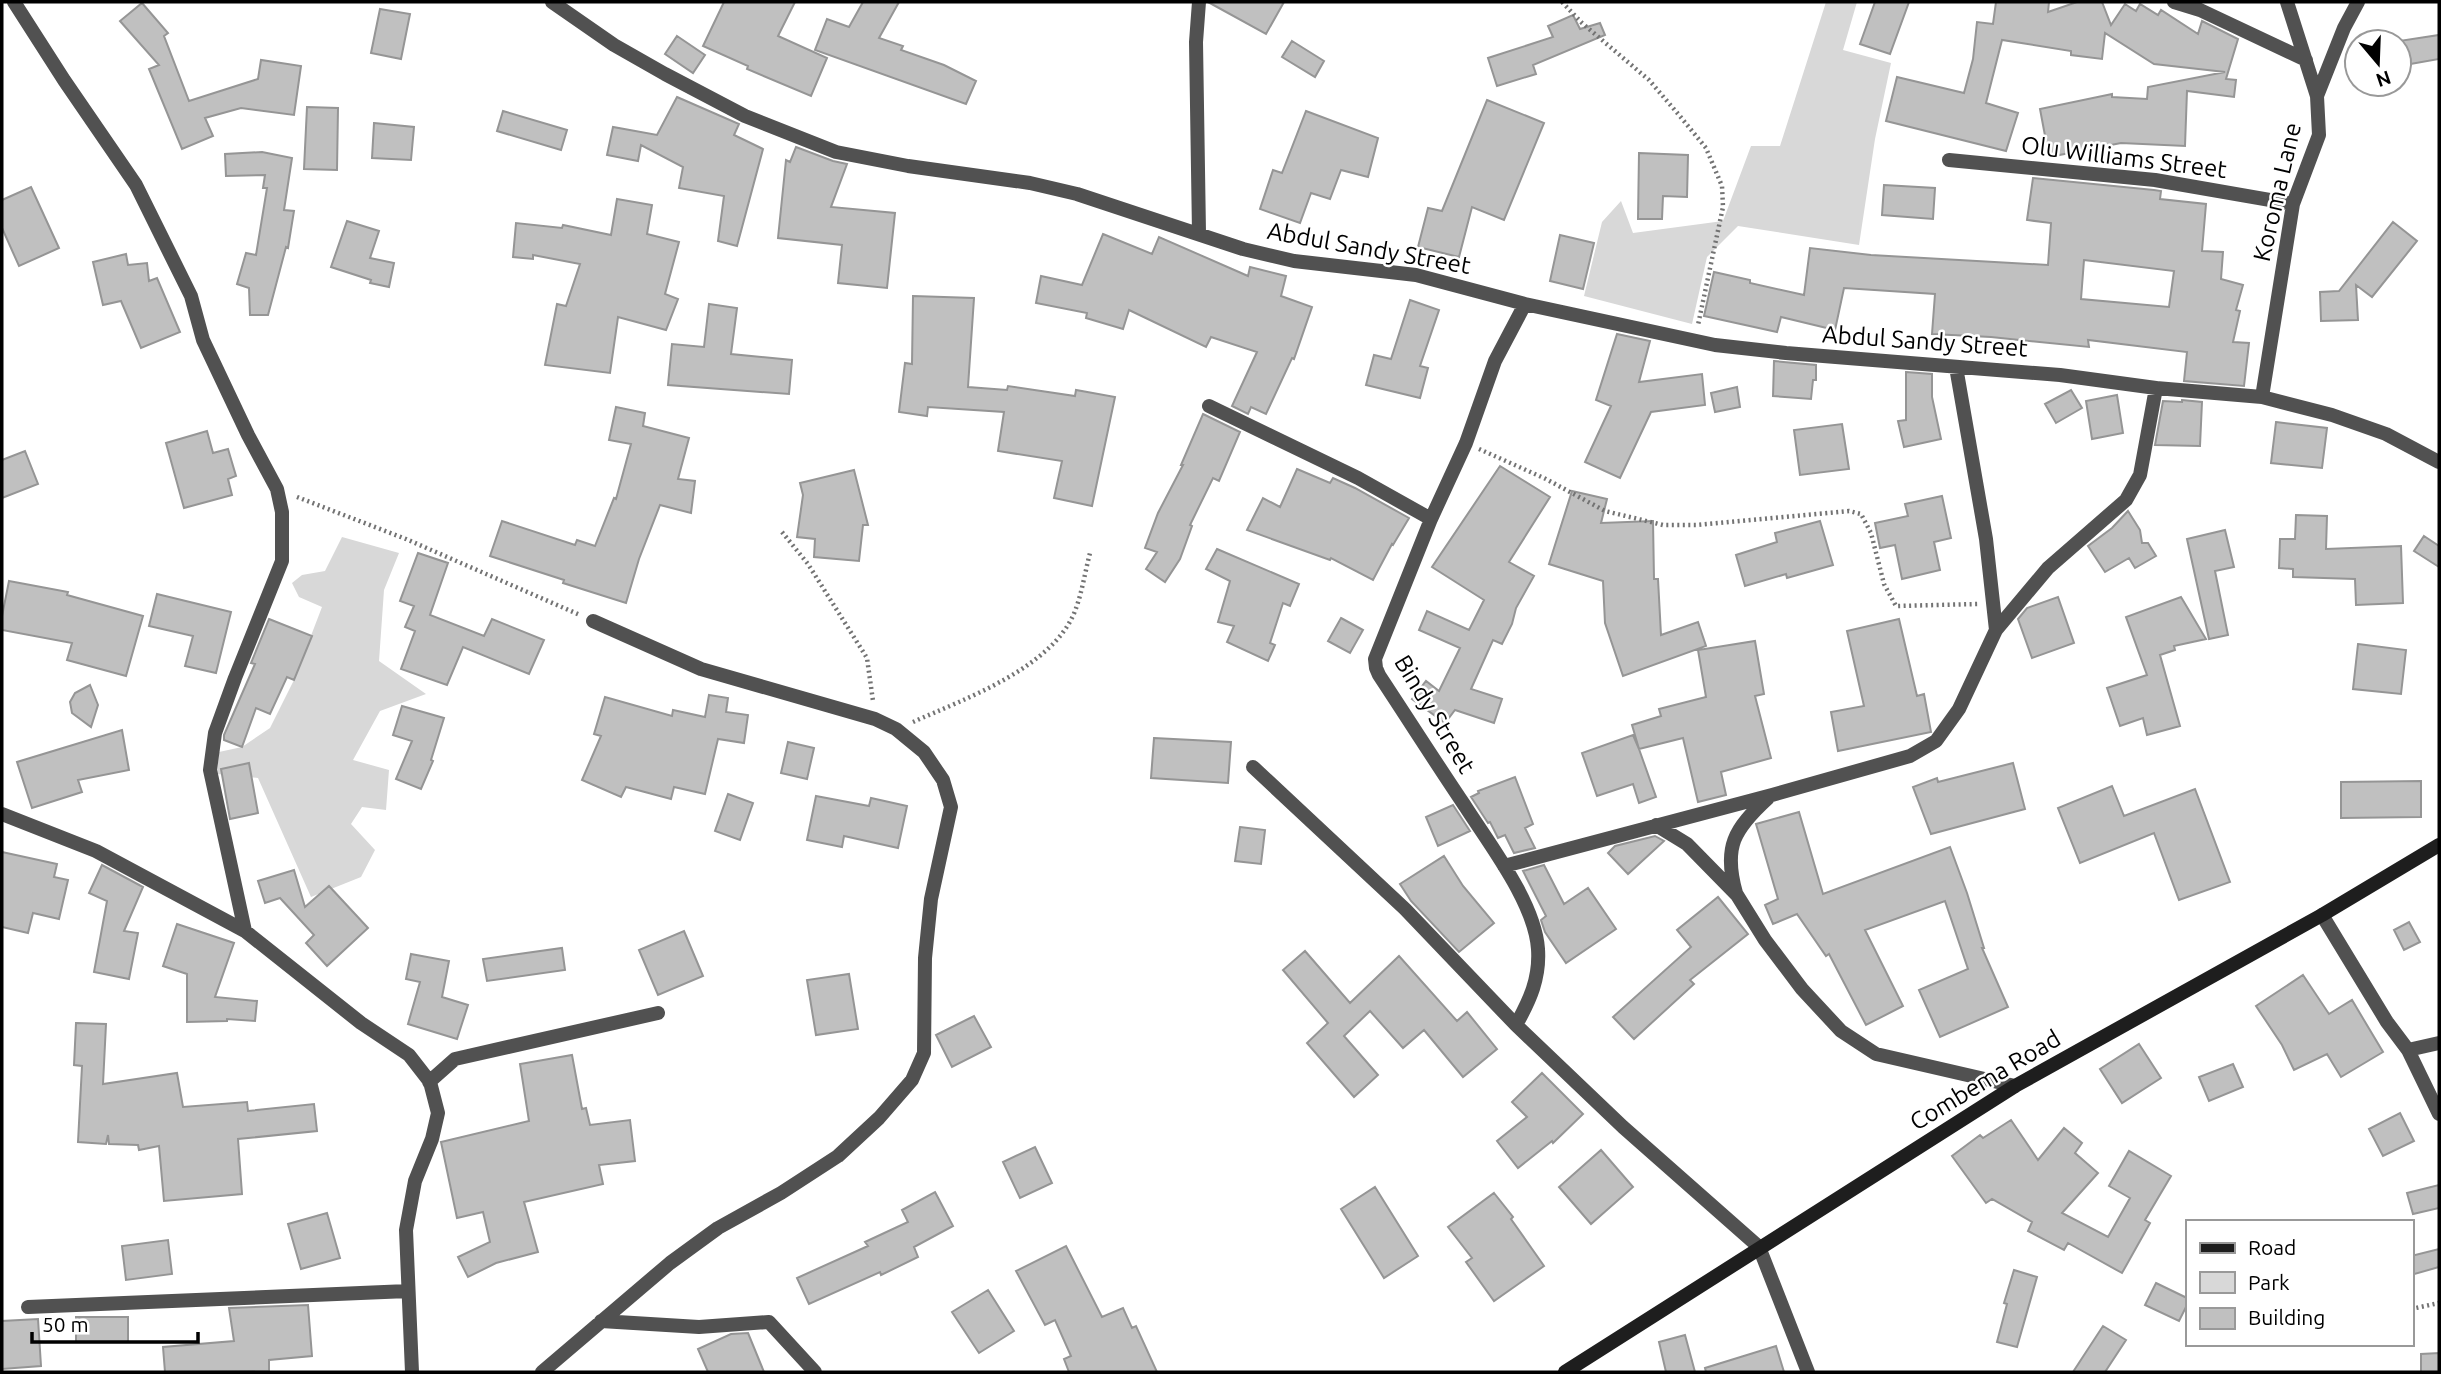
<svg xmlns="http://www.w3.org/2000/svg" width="2441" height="1374" viewBox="0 0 2441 1374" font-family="Ubuntu,sans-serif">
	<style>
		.green { fill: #d8d8d8 }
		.building { fill: #c0c0c0; stroke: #959595; stroke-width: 2; fill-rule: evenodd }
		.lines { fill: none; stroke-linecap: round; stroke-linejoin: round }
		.path { stroke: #737373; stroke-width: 4.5; stroke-dasharray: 2 3.5; stroke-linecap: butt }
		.street { stroke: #515151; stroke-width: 14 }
		.secondary { stroke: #1e1e1e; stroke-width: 14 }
		.labels { text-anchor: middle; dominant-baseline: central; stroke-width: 5; stroke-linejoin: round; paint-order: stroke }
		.street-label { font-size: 24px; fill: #000; stroke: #fff }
	</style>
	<rect width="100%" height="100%" fill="#fff"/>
	<path class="green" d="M1826 2H1857L1843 50 1891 63 1875 139 1859 245 1738 226 1707 257 1692 324 1584 296 1602 222 1621 201 1633 233 1723 221 1751 146H1780Z
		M342 537 399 553 384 590 379 661 426 694 380 711 353 760 389 770 386 810 362 807 351 824 375 850 361 877 311 897 258 778 217 774 219 752 242 747 270 728 294 680 322 607 299 597 292 583 302 575 325 571Z"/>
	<path class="building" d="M724 2H795L778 36 827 58 811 96 747 69 748 66 703 46Z
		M863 2H899L879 38 903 46 901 50 944 65 976 81 966 104 815 50 827 19 849 27Z
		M1208 2H1284L1266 34Z
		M1875 2H1909L1890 54 1860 44Z
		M1996 2H2049L2048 12 2077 2H2102L2111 25 2125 4 2136 11 2140 4 2158 15 2161 10 2198 34 2202 21 2238 39 2226 79 2236 80 2234 97 2187 91 2185 146 2121 143 2049 157 2040 109 2112 94V97L2147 99 2148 87 2225 72 2154 64 2105 33 2102 59 2071 55V51L2002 40 1986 103 2018 113 2006 151 1886 121 1897 77 1964 93 1973 59 1977 22 1993 24Z
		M142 3 168 33 164 36 189 101 258 79 261 60 301 66 294 115 241 108 205 118 213 136 182 149 149 69 159 65 120 21Z
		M380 9 410 14 401 59 371 53Z
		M1573 15 1580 29 1600 23 1605 35 1533 65 1536 74 1497 86 1488 58 1553 37 1548 26Z
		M2439 35V59L2399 66V41Z
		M677 36 705 55 693 73 665 54Z
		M1292 41 1324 61 1315 77 1282 57Z
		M677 97 739 124 734 135 763 149 737 246 718 241 724 196 679 188 683 167 641 145 638 161 607 155 613 127 657 135Z
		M1487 100 1544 123 1504 220 1472 207 1459 257 1418 247 1428 208 1442 211Z
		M307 107 338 108 337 170 304 169Z
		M503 111 567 130 561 150 497 131Z
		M1306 111 1378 138 1368 177 1341 170 1330 199 1311 193 1300 223 1260 209 1273 170 1282 173Z
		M374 123 414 127 411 160 372 158Z
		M796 147 833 161 847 164 831 207 895 213 887 288 838 283 842 245 778 238 786 160 790 162Z
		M262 152 292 158 284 210 294 211 288 248 286 247 268 315H250L249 288 237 284 246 253 256 255 267 188H263L265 175 226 176 225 154Z
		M1639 153 1688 155 1687 197 1663 196 1662 219H1638Z
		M2033 178 2154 190 2161 191 2160 199 2206 204 2202 251 2223 252 2221 279 2243 285 2236 310 2240 311 2233 342 2249 343 2244 386 2184 381 2187 352 2088 340 2089 347 1991 337 1932 334 1935 294 1844 288 1835 330 1781 317 1777 332 1704 316 1714 272 1750 280V283L1804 295 1810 248 1871 255 2048 265 2051 223 2027 220ZM2084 260 2174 271 2169 307 2081 299Z
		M1884 185 1935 188 1933 219 1882 215Z
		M31 187 59 248 19 266 2 228V200Z
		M617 199 652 205 647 234 679 242 665 294 678 299 666 330 618 317 610 373 545 365 557 304 566 306 580 264 533 255V259L513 257 516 223 562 228 563 225 611 235Z
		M347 221 379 231 370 258 394 263 389 287 370 283 371 280 331 267Z
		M2393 222 2417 241 2372 297 2356 285 2358 320 2321 321 2320 292 2339 291Z
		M1103 234 1152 254 1159 237 1248 276 1250 267 1286 276 1281 296 1312 307 1294 359 1292 358 1266 414 1251 407 1248 414 1232 406 1257 352 1211 337 1206 347 1129 310 1123 329 1086 318 1087 313 1036 303 1041 276 1082 285Z
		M1560 235 1594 243 1583 289 1550 281Z
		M126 254 128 265 147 263 149 281 157 278 180 332 141 348 121 301 103 305 93 262Z
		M913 296 974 298 968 387 1007 390 1008 386 1075 396 1076 390 1115 397 1092 506 1054 498 1062 461 998 451 1004 412 928 407 927 416 899 412 905 363 912 364Z
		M1410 300 1439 310 1420 366 1428 368 1420 398 1366 385 1374 355 1391 359Z
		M709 304 737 308 731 354 792 360 789 394 668 385 672 344 704 347Z
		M1617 334 1650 341 1639 382 1702 374 1705 405 1651 412 1620 478 1585 462 1611 406 1596 400Z
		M1774 361 1816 365V380H1813L1811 399 1773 396Z
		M1906 372 1932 374V397L1941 439 1904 447 1898 421 1906 420Z
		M1737 387 1740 407 1715 412 1711 393Z
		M2071 390 2082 408 2056 423 2045 404Z
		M2117 395 2123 433 2092 439 2086 401Z
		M2182 400 2202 402 2200 446 2155 445 2163 401 2182 402Z
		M616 407 645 413 643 426 689 438 678 479 695 481 691 513 660 505 639 559 626 603 563 583 564 580 490 556 502 521 575 545 577 540 595 546 614 498 616 499 631 444 609 440Z
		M1203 414 1240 432 1219 481 1213 478 1190 525 1192 526 1180 559 1165 582 1146 569 1157 552 1145 548 1158 513 1183 465H1181Z
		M2276 422 2327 428 2322 468 2271 463Z
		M1842 424 1849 469 1800 475 1794 430Z
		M207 431 213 453 228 449 236 476 228 479 232 495 184 508 166 443Z
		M25 451 38 484 2 498V460Z
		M1500 466 1550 497 1509 562 1534 576 1516 608 1512 624 1502 644 1493 640 1471 689 1502 699 1494 723 1455 710 1445 723 1412 699 1426 681 1439 691 1460 648 1419 630 1427 611 1469 630 1484 600 1432 567Z
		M1297 469 1330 483 1333 478 1355 488 1409 518 1393 545 1392 544 1373 580 1331 558 1330 560 1247 530 1263 498 1280 507Z
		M854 470 868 525H863L859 561 814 557 815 539 797 537 803 495 800 483Z
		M1572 491 1607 499 1601 523 1653 521 1654 579H1658L1661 635 1698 622 1706 646 1623 676 1605 623 1603 581 1549 564Z
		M1942 496 1951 538 1934 542 1940 570 1902 579 1895 545 1880 548 1875 523 1908 516 1905 504Z
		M2128 511 2140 530 2142 543H2148L2156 556 2135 568 2129 558 2105 572 2088 546 2112 528Z
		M2296 515 2327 516 2326 549 2401 546 2403 603 2356 605 2355 579 2293 577V569L2279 568 2280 539H2295Z
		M1820 521 1833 565 1787 578 1786 574 1745 586 1736 555 1777 542 1775 533Z
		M2225 530 2234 567 2215 571 2228 635 2209 639 2187 539Z
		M2424 536 2439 546V567L2414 551Z
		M1217 549 1299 584 1290 606 1283 603 1270 643 1275 645 1268 661 1227 642 1234 626 1218 622 1230 581 1206 569Z
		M418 553 448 563 430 615 484 636 492 619 544 640 529 674 463 647 447 685 401 669 415 631 405 627 414 606 400 601Z
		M9 581 68 592 67 595 143 616 126 676 67 660 72 643 2 630V616Z
		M157 594 231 612 216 673 185 666 193 636 149 626Z
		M2058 597 2074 643 2032 658 2018 619 2027 608Z
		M2181 597 2206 639 2174 646 2175 650 2160 655 2180 726 2147 735 2143 718 2120 726 2107 688 2147 675 2126 617Z
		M1341 618 1363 630 1350 653 1328 641Z
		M269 619 312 636 294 680 287 677 270 714 256 708 242 747 224 740V735L255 664 251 663Z
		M1899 619 1917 696 1924 694 1931 732 1838 751 1831 712 1864 706 1847 631Z
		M1755 641 1764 694 1755 696 1771 758 1721 772 1726 795 1698 802 1683 738 1639 749 1656 797 1639 803 1633 784 1597 796 1582 753 1633 735 1639 749 1632 725 1661 716 1659 709 1706 697 1698 650Z
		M2358 644 2406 650 2401 694 2353 689Z
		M90 685 98 705 91 727 72 713 70 702 75 693Z
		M709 695 728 698 726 712 748 715 744 743 718 739 705 794 674 787 671 799 626 787 621 797 582 780 601 736 594 734 605 697 672 716 673 710 705 717Z
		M402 706 444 718 431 760 433 761 421 789 396 779 412 741 393 735Z
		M122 730 129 770 78 780 82 792 32 808 17 762Z
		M1154 738 1231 742 1228 783 1151 778Z
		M788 742 814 748 807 779 781 773Z
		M249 763 258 813 230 819 221 769Z
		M2013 763 2025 809 1931 834 1913 787 1937 778 1938 782Z
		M1515 777 1533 824 1525 828 1535 848 1514 853 1505 835 1498 838 1490 822 1488 823 1471 797 1479 793 1478 791Z
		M2421 781V817L2341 818V782Z
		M2112 786 2124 816 2195 789 2230 882 2179 900 2154 833 2080 863 2058 808Z
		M728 794 753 803 740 840 715 831Z
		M816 796 869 806 871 798 907 806 898 848 844 836 842 847 807 840Z
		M1453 805 1470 831 1438 846 1426 817Z
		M1799 812 1823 894 1950 847 1967 893 1984 948H1982L2008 1007 1940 1037 1919 990 1968 969 1945 901 1865 930 1903 1006 1866 1025 1829 954 1826 956 1797 914 1773 924 1765 905 1778 899 1756 824Z
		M1240 827 1265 830 1261 864 1235 861Z
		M1655 836 1664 841 1628 874 1608 853 1615 846Z
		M2 852 57 864 54 877 68 880 59 919 33 913 28 933 2 927Z
		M1444 856 1463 886 1494 923 1459 952 1411 901 1400 884Z
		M102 865 143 887 124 931 138 933 129 979 94 972 107 901 89 893Z
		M1544 865 1564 904 1588 888 1616 929 1566 963 1545 932 1541 920 1546 916 1523 871Z
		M294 870 305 907 329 886 368 928 327 966 306 943 314 935 280 898 265 903 258 881Z
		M1718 897 1748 934 1690 980 1694 984 1634 1039 1613 1017 1691 947 1677 930Z
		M2409 922 2420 942 2404 950 2394 930Z
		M177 924 234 943 215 997 257 1001 255 1021 227 1019V1021L187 1022V974L163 966Z
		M684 931 703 976 658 995 639 950Z
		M562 948 565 970 487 981 483 959Z
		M1305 951 1350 1003 1399 956 1457 1021 1467 1012 1497 1049 1463 1077 1424 1030 1403 1048 1370 1011 1344 1036 1378 1075 1354 1097 1307 1043 1328 1023 1283 970Z
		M411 954 449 961 442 997 468 1005 457 1039 408 1024 420 982 406 979Z
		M849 974 858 1029 816 1035 807 980Z
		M2303 975 2329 1014 2352 1000 2383 1052 2341 1077 2327 1054 2294 1070 2282 1045 2256 1006Z
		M974 1016 991 1047 952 1067 936 1035Z
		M76 1023 106 1024 103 1084 177 1073 183 1107 247 1102 248 1111 314 1104 317 1131 238 1139 242 1194 164 1201 159 1146 139 1150 138 1145 109 1144 108 1135 106 1144 78 1142 82 1066 74 1065Z
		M2139 1044 2161 1078 2122 1103 2100 1069Z
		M572 1055 582 1109 586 1108 590 1125 630 1120 635 1161 599 1165 603 1184 524 1202 538 1252 496 1263 468 1277 458 1257 490 1242 483 1212 457 1218 441 1142 529 1121 520 1064Z
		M2233 1064 2243 1087 2209 1101 2199 1077Z
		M1542 1073 1583 1114 1553 1143 1552 1141 1518 1168 1497 1141 1527 1117 1512 1102Z
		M2400 1113 2414 1141 2383 1156 2369 1129Z
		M2011 1120 2038 1160 2064 1128 2082 1143 2075 1153 2098 1173 2062 1213 2108 1237 2130 1198 2109 1186 2129 1151 2171 1176 2145 1220 2150 1223 2122 1273 2068 1243 2064 1250 2028 1231 2032 1222 1992 1199 1986 1203 1952 1156 1980 1135 1983 1138Z
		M1035 1147 1052 1183 1020 1198 1003 1162Z
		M1601 1150 1633 1187 1591 1224 1559 1187Z
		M2439 1185V1208L2413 1214 2407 1193Z
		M1375 1187 1418 1256 1384 1278 1341 1209Z
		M935 1192 953 1226 914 1247 918 1257 881 1275 880 1272 809 1304 797 1278 868 1246 865 1242 908 1222 902 1210Z
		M1494 1193 1513 1217 1511 1219 1544 1266 1494 1301 1466 1262 1472 1258 1448 1227Z
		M327 1213 340 1258 301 1269 288 1224Z
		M168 1240 172 1274 126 1280 122 1246Z
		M1066 1246 1102 1317 1123 1308 1132 1328 1136 1326 1157 1372H1069L1064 1359 1071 1356 1055 1320 1045 1325 1016 1271Z
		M2439 1249V1267L2411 1275V1256Z
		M2014 1270 2037 1277 2017 1347 1997 1342 2007 1304 2004 1303Z
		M2156 1283 2187 1298V1305L2179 1321 2145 1305Z
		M988 1290 1014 1331 979 1353 952 1312Z
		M308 1305 312 1356 269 1360V1371L165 1372 163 1347 234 1341 229 1308Z
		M76 1317H128V1342H76Z
		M38 1319 41 1366 2 1369V1321Z
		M2103 1326 2126 1340 2105 1372H2073Z
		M748 1333 764 1372H708L698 1349 731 1334Z
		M1685 1335 1695 1372H1666L1659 1342Z
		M1776 1346 1784 1372H1706L1705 1368Z
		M2439 1353V1372H2421V1354Z"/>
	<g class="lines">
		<path class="path" d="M1562 2 1582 23 1649 80 1679 115 1706 148 1722 186 1723 207 1698 325
			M1479 449 1546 479 1605 511 1663 525H1696L1849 511 1861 514 1871 533 1884 584 1896 606 1978 604
			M297 497 406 539 580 615
			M782 532 808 564 867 658 873 701
			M913 722C964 699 1053 668 1075 611 1082 593 1085 572 1090 553
			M2411 1309 2439 1303"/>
		<path class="street" d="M14 2 64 80 136 185 191 296 203 340 248 435 277 489 282 512V561L235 678 215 733 210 770 245 931
			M552 2 614 45 665 74 745 116 836 152 908 166 1030 183 1077 194 1243 249 1294 261 1416 275 1525 304 1715 345 1786 353 2060 375 2156 388 2262 397 2332 415 2386 434 2439 462
			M2174 2 2200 10 2306 60
			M2317 96 2344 28 2358 2
			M1949 160 2155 180 2293 204
			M1199 233 1196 42 1199 2
			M1956 367 1986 539 1996 630
			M2262 397 2293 204 2319 135 2317 96 2287 2
			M1209 406 1358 478 1431 519
			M1253 767 1405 909 1516 1025 1623 1127 1759 1247 1808 1372
			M2 814 96 851 245 931 361 1023 409 1055 430 1082 438 1113 432 1139 415 1181 406 1230 412 1372
			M1656 825 1687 844 1737 895 1765 940 1802 989 1841 1031 1876 1054 2015 1086
			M1504 866 1772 795 1910 756 1936 741 1959 709 1996 630 2048 568 2126 500 2140 475 2156 388
			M1736 893C1723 847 1734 829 1768 798
			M2322 915 2387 1022 2408 1050 2439 1114
			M1516 1025C1530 1000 1540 978 1538 949 1535 903 1490 845 1465 806 1436 763 1408 719 1379 675L1376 668 1375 659 1431 519 1466 443 1495 361 1525 304
			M2408 1050 2439 1043
			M429 1082 455 1059 658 1013
			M28 1307 408 1291
			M601 1321 699 1327 769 1322 815 1372
			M542 1372 670 1263 718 1228 781 1193 838 1156 879 1118 912 1080 924 1053 925 958 931 899 951 807 943 780 924 752 896 729 875 719 701 669 593 621"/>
		<path class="secondary" d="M1565 1372 2015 1086 2322 915 2439 845"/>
	</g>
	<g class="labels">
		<g class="street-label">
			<text transform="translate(2124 157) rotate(7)">Olu Williams Street</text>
			<text transform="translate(2277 192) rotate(-77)">Koroma Lane</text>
			<text transform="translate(1369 248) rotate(10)">Abdul Sandy Street</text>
			<text transform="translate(1925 341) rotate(4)">Abdul Sandy Street</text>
			<text transform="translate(1435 714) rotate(59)">Bindy Street</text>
			<text transform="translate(1985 1080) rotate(-31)">Combema Road</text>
		</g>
	</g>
	<rect width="2441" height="1374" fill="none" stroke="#000000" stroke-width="7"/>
	<rect x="2186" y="1220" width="228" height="126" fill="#ffffff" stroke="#999999" stroke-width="2"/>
	<rect x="2200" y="1243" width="35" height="10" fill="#1e1e1e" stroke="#999999" stroke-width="2"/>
	<text x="2248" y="1255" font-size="21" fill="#000000">Road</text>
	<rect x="2200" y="1272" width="35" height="21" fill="#d8d8d8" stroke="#999999" stroke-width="2"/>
	<text x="2248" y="1290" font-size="21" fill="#000000">Park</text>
	<rect x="2200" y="1308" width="35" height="21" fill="#c0c0c0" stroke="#999999" stroke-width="2"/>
	<text x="2248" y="1325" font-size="21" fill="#000000">Building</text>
	<g transform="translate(2378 63) rotate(161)"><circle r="33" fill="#ffffff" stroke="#999999" stroke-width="2"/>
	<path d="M0-5L12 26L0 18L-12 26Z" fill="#000000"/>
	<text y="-10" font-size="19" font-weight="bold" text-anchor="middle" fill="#000000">N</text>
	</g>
	<path d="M32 1332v10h166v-10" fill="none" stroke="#000000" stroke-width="3.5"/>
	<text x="42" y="1332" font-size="21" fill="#000000" stroke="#ffffff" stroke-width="5" paint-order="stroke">50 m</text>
</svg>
